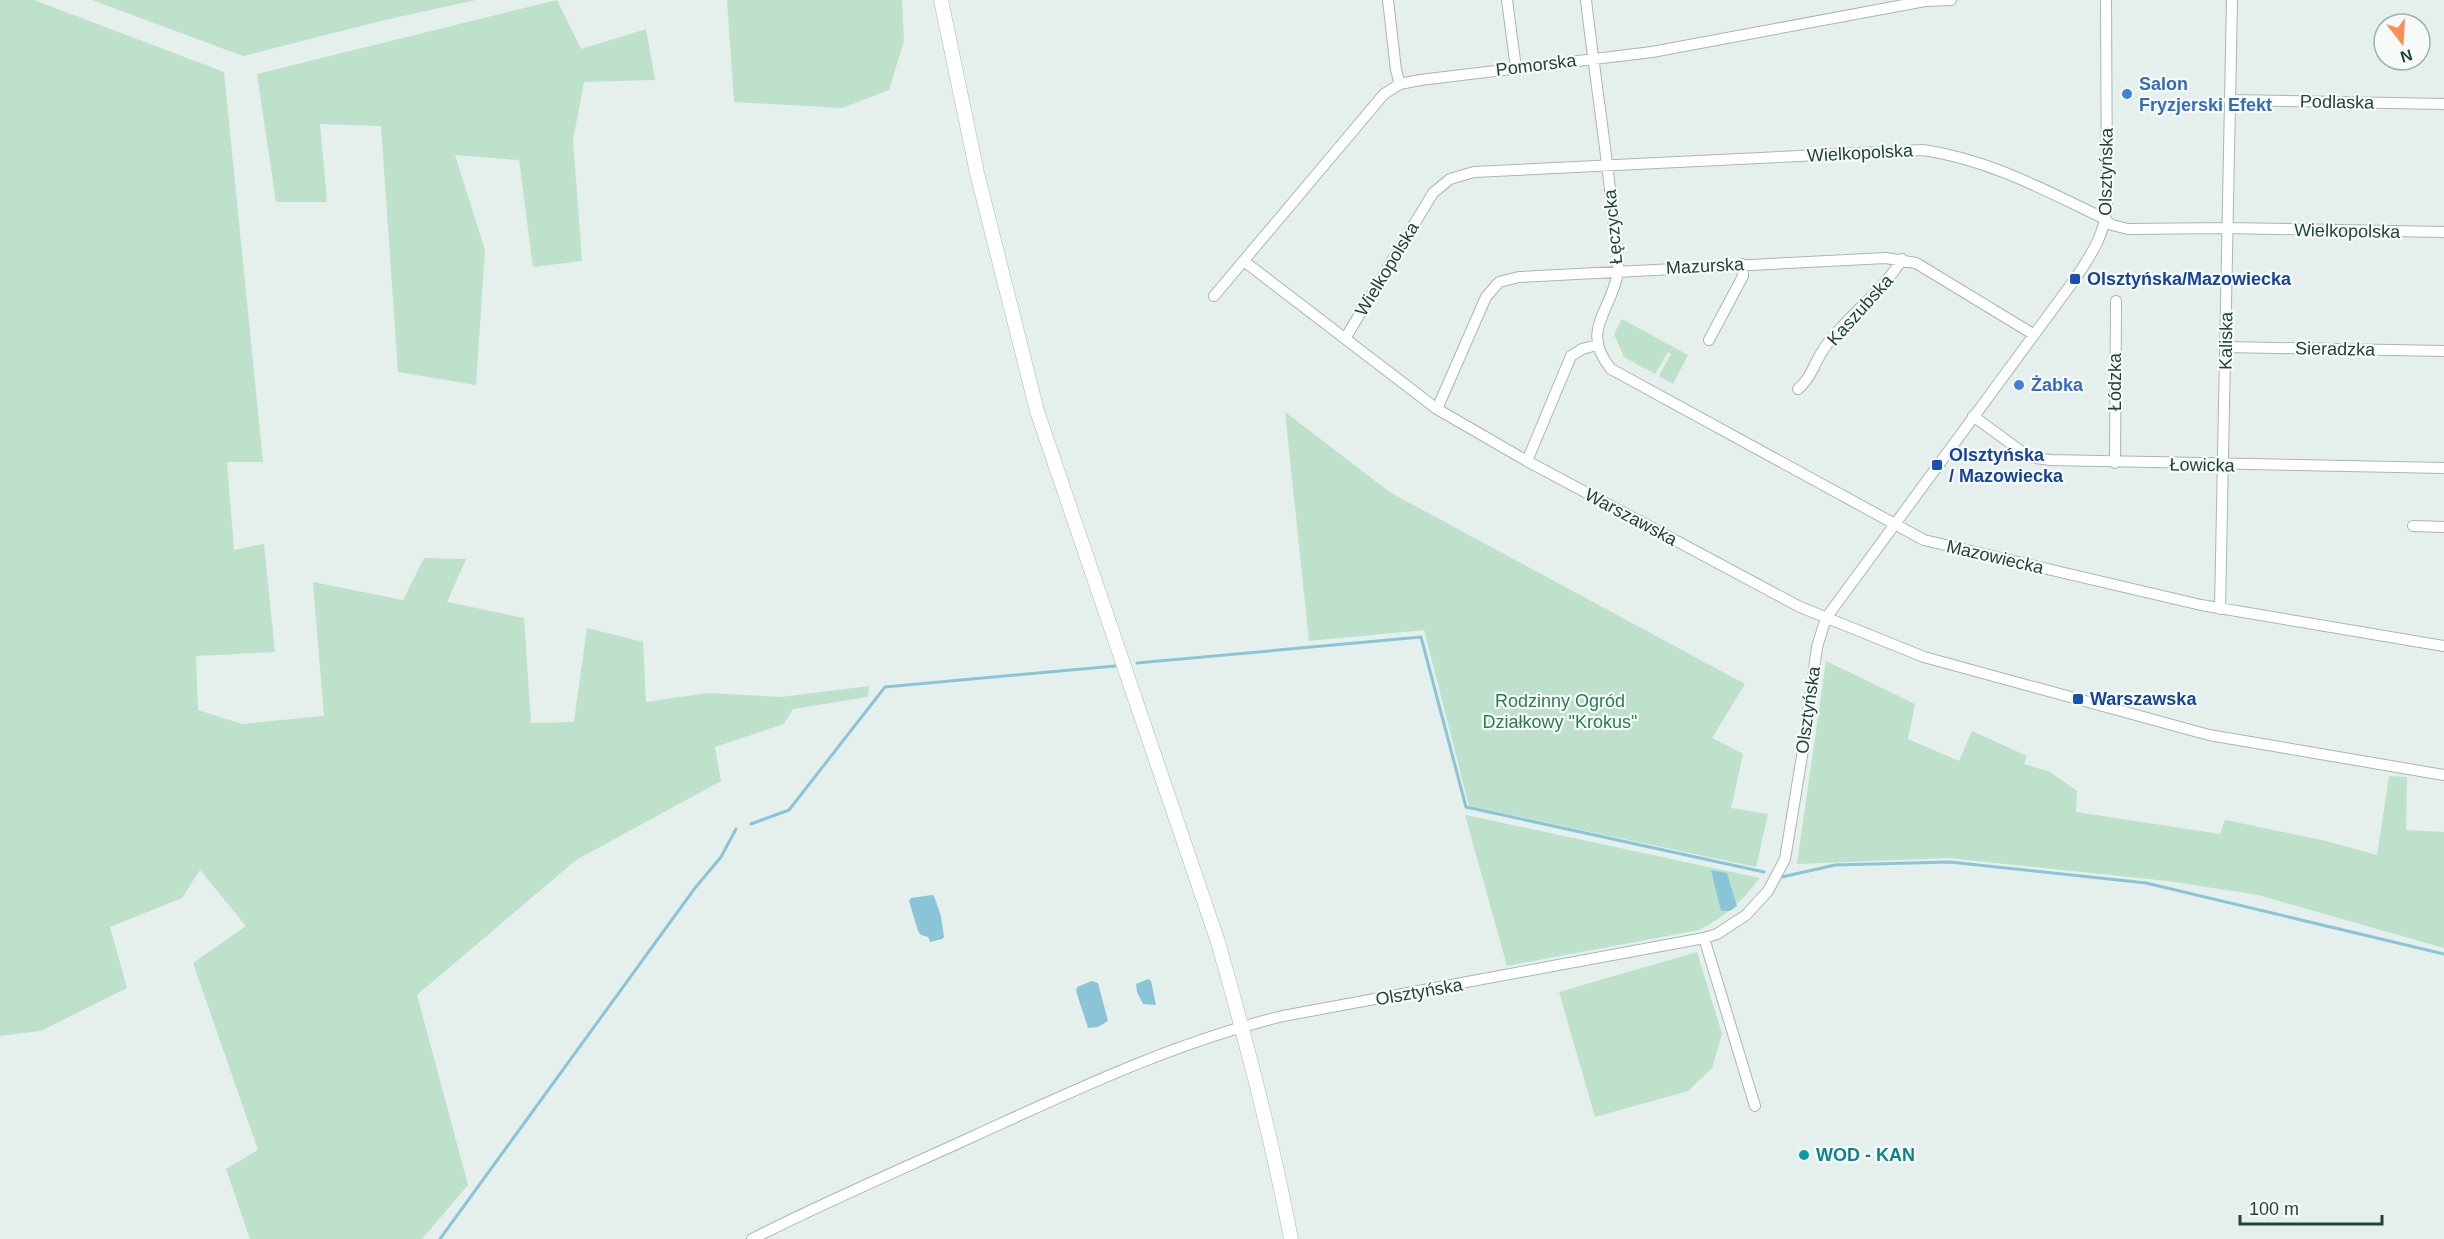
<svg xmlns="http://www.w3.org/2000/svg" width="2444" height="1239" viewBox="0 0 2444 1239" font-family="Arial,sans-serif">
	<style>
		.green { fill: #bde1ca }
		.water { fill: #8ac5d7 }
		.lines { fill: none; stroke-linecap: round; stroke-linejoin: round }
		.stream { stroke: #8ac5d7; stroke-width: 3 }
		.minor-casing { stroke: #a7b8b4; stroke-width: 12 }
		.secondary-casing { stroke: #a3bcb5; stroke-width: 15 }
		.minor { stroke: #fff; stroke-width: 10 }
		.secondary { stroke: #fff; stroke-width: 14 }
		.shop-dot { fill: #3f7fe0; stroke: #f6fbf9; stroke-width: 2 }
		.transit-dot { fill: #1a4fb4; stroke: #f6fbf9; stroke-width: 2 }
		.culture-dot { fill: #0f9aa8; stroke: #f6fbf9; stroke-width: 2 }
		.labels { text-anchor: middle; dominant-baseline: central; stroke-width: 4.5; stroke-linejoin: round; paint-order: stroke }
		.street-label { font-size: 18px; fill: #22433d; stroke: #f6fbf9 }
		.shop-label { font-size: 18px; font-weight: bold; fill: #366cbe; stroke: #f6fbf9; text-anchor: start }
		.transit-label { font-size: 18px; font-weight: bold; fill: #164399; stroke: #f6fbf9; text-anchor: start }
		.park-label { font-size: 18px; fill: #297d51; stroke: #f6fbf9 }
		.culture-label { font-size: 18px; font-weight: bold; fill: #0d838f; stroke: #f6fbf9; text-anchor: start }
	</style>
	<rect width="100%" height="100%" fill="#e5efec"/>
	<path class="green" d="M0 0H34L224 72 263 462H227L234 550 264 544 275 652 196 656 198 710 242 724 324 716 313 582 403 600 424 558 466 559 447 602 524 618 531 723 574 722 587 628 643 642 646 702 707 693 781 697 869 686 868 697 793 709 784 724 715 747 721 781 576 860 417 995 468 1185 422 1239H250L226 1169 258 1150 193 963 246 926 200 870 182 898 110 927 127 988 41 1031 0 1036Z
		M92 0H476L385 20 243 56Z
		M557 0 581 49 646 29 655 80 584 82 573 140 582 261 533 267 519 160 455 155 485 250 476 385 398 372 381 126 320 124 327 202H276L257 74Z
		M727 0H902L904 41 889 90 842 108 734 102Z
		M1622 319 1688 355 1673 384 1659 376 1671 354 1668 352 1655 374 1624 357 1614 334Z
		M1285 412 1391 493 1745 684 1712 738 1743 754 1731 808 1768 814 1756 867 1469 806 1424 630 1309 641Z
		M1826 661 1915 704 1908 739 1959 761 1972 731 2027 756 2024 764 2050 772 2077 791 2076 812 2220 834 2225 820 2326 841 2377 855 2389 776 2407 777 2406 830 2444 832V948L2258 895 2168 881 1948 858 1797 864Z
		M1465 815 1760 878C1741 902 1727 915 1699 930L1507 966Z
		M1697 952 1722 1034 1712 1068 1688 1091 1595 1117 1559 992Z"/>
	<path class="water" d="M1711 870 1727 873 1737 906 1730 911H1721Z
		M932 895 934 896 941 916 944 937 942 939 930 942 928 937 921 935 918 931 909 901 911 898Z
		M1148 979 1151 981 1156 1005 1143 1004 1137 992 1136 984Z
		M1092 981 1098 983 1108 1021 1098 1027 1088 1028 1076 991 1077 987Z"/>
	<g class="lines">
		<path class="stream" d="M1137 663 1421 637 1466 807 1764 872
			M751 824 789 810 885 687 1115 666
			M1782 877 1835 865 1950 862 2146 883 2444 954
			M440 1239 695 888 721 857 736 829"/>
		<defs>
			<path id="minor" d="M1388 0 1396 70 1400 84
				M1507 0 1516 68
				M1586 0C1594 70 1605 139 1612 208 1613 225 1620 256 1618 272 1612 311 1579 330 1611 369L1924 540 2201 605 2444 646
				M2229 100 2444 104
				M1245 262 1437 409 1527 461 1800 607 1924 657 2209 735 2444 775
				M1214 296 1384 94 1400 84 1420 80 1652 52 1925 1 1951 0
				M1346 337 1433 193 1450 179 1474 172 1923 150C1987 159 2043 189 2101 217L2112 225 2128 229 2227 228 2444 232
				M1709 340 1743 276 1742 264
				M2226 347 2444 351
				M1798 389C1812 377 1815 361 1825 347 1848 315 1882 293 1902 259
				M1437 409 1486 297 1499 282 1519 277 1886 258 1916 263 2033 334
				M1973 416 2029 457 2050 460 2444 468
				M1527 461 1571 356 1582 349 1597 345
				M2115 463 2116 301
				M2413 526 2444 527
				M2220 609 2232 0
				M1704 938 1755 1106
				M752 1239C825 1202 900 1170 974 1136 1075 1090 1175 1042 1283 1016L1704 938 1717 934 1746 915 1768 891 1785 859 1802 756 1817 647 1826 618 2075 279C2091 255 2105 235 2107 205L2106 0"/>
			<path id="secondary" d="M941 0 977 173 1037 411 1218 942C1246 1040 1272 1138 1291 1239"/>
		</defs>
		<use href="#minor" class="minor-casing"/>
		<use href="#secondary" class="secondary-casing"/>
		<use href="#minor" class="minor"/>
		<use href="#secondary" class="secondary"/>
	</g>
	<g class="shop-dot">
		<circle cx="2127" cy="94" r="6"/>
		<circle cx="2019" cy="385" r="6"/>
	</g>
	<g class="transit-dot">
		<rect x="2069" y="273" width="12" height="12" rx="3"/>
		<rect x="1931" y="459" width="12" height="12" rx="3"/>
		<rect x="2072" y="693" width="12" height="12" rx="3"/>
	</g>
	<circle class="culture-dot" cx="1804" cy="1155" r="6"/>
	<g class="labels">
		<g class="street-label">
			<text transform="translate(1536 65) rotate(-7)">Pomorska</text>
			<text transform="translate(2337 102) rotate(1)">Podlaska</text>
			<text transform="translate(1860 153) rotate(-3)">Wielkopolska</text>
			<text transform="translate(2106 172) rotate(-89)">Olsztyńska</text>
			<text transform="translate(1613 227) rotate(-95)">Łęczycka</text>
			<text transform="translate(2347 231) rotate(1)">Wielkopolska</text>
			<text transform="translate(1705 266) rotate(-3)">Mazurska</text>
			<text transform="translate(1387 269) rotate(-59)">Wielkopolska</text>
			<text transform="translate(1860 310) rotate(-48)">Kaszubska</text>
			<text transform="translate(2226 341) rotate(-89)">Kaliska</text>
			<text transform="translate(2335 349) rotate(1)">Sieradzka</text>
			<text transform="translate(2115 382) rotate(-90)">Łódzka</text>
			<text transform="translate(2202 465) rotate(1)">Łowicka</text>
			<text transform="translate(1631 517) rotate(28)">Warszawska</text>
			<text transform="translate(1995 557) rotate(13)">Mazowiecka</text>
			<text transform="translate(1808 710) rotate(-82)">Olsztyńska</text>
			<text transform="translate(1419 992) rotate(-10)">Olsztyńska</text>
		</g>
		<g class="shop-label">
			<text x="2139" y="84">Salon<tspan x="2139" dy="21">Fryzjerski Efekt</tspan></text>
			<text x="2031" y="385">Żabka</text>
		</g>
		<g class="transit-label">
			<text x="2087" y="279">Olsztyńska/Mazowiecka</text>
			<text x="1949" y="455">Olsztyńska<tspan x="1949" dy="21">/ Mazowiecka</tspan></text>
			<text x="2090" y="699">Warszawska</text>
		</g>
		<g class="park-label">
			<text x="1560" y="701">Rodzinny Ogród<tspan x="1560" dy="21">Działkowy "Krokus"</tspan></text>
		</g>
		<g class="culture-label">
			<text x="1816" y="1155">WOD - KAN</text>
		</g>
	</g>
	<g transform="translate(2402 42) rotate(163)"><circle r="28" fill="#f6fbf9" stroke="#a1b1ae" stroke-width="1.5"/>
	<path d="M0-4.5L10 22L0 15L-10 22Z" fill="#fb8e57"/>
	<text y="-9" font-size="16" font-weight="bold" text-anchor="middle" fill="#22433d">N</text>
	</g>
	<path d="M2240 1215v9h142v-9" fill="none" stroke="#22433d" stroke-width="3"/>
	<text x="2249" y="1215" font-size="18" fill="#22433d" stroke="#f6fbf9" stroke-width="4.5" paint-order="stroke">100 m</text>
</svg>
